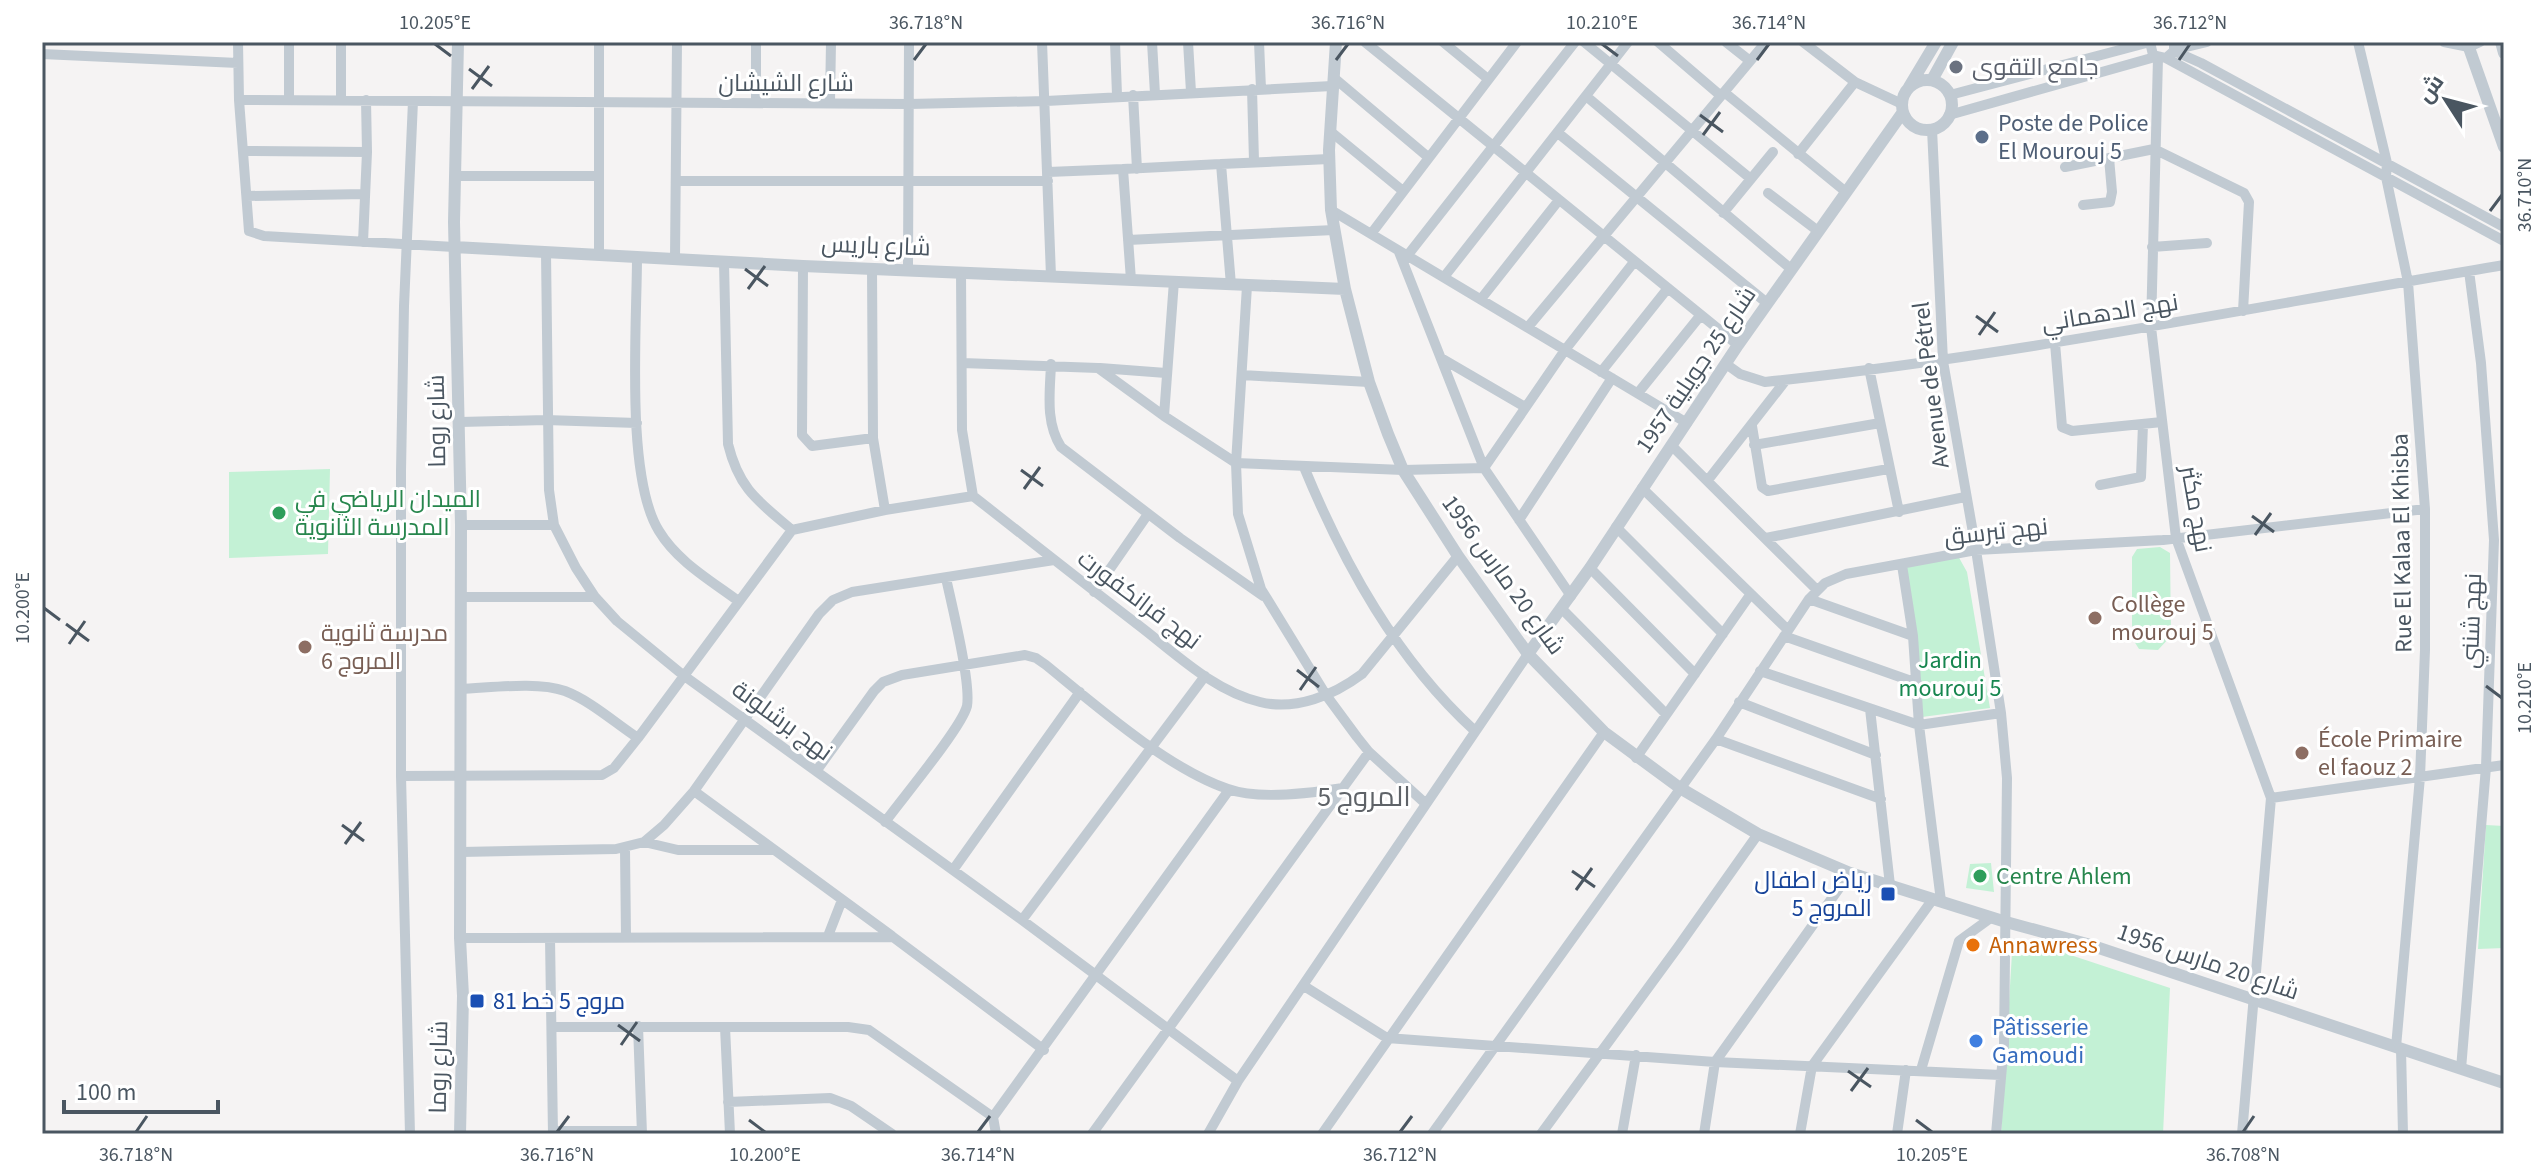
<svg xmlns="http://www.w3.org/2000/svg" width="2546" height="1176" viewBox="0 0 2546 1176" font-family="'Source Sans 3',Cairo,sans-serif">
	<style>
		.green { fill: #c3f1d5 }
		.lines { fill: none; stroke-linecap: round; stroke-linejoin: round }
		.minor { stroke: #c1cad2; stroke-width: 10 }
		.tertiary { stroke: #c1cad2; stroke-width: 12 }
		.ticks { fill: none; stroke: #4a5661; stroke-width: 3 }
		.worship-dot { fill: #6b7280; stroke: #fff; stroke-width: 3 }
		.service-dot { fill: #5c6f8a; stroke: #fff; stroke-width: 3 }
		.leisure-dot { fill: #2e9e5b; stroke: #fff; stroke-width: 3 }
		.education-dot { fill: #8d6e63; stroke: #fff; stroke-width: 3 }
		.transit-dot { fill: #1a4fb4; stroke: #fff; stroke-width: 3 }
		.food-dot { fill: #e8710a; stroke: #fff; stroke-width: 3 }
		.shop-dot { fill: #3f7fe0; stroke: #fff; stroke-width: 3 }
		.labels { text-anchor: middle; dominant-baseline: central; stroke-width: 6; stroke-linejoin: round; paint-order: stroke }
		.worship-label { font-size: 24px; fill: #5b616d; stroke: #fff; text-anchor: start }
		.street-label { font-size: 24px; fill: #4a5661; stroke: #fff }
		.service-label { font-size: 24px; fill: #4e5e75; stroke: #fff; text-anchor: start }
		.leisure-label { font-size: 24px; fill: #27864d; stroke: #fff; text-anchor: start }
		.education-label { font-size: 24px; fill: #785e54; stroke: #fff; text-anchor: start }
		.park-label { font-size: 24px; fill: #17864f; stroke: #fff }
		.transit-label { font-size: 24px; fill: #164399; stroke: #fff; text-anchor: end }
		.food-label { font-size: 24px; fill: #c56008; stroke: #fff; text-anchor: start }
		.shop-label { font-size: 24px; fill: #366cbe; stroke: #fff; text-anchor: start }
		.quarter-label { font-size: 28px; fill: #5f6368; stroke: #fff }
		.neatline { fill: none; stroke: #4a5661; stroke-width: 3 }
		.ticks-label { font-size: 20px; text-anchor: middle; fill: #4a5661 }
	</style>
	<rect width="100%" height="100%" fill="#f5f3f3"/>
	<path class="green" d="M330 469 328 554 229 558V472Z
		M2160 547 2170 553 2171 636 2158 650 2139 649 2132 638V557L2137 549Z
		M1957 554 1967 572 1990 708 1922 717 1906 565Z
		M2486 825 2504 826V948L2478 949Z
		M1991 863 1994 892 1966 888 1970 864Z
		M2028 941 2170 988 2163 1134H2001L2012 953Z"/>
	<g class="lines">
		<path class="minor" d="M238 42 239 100 249 231 264 236 454 247
			M341 42V99
			M756 42V103
			M1042 42 1051 276
			M1115 42 1117 95
			M1152 42 1155 94
			M1188 42 1191 92
			M1259 42 1261 89
			M1365 42 1738 345
			M1443 42 1488 79
			M1584 42 1751 179
			M1658 42 1721 96
			M1726 42 1750 61
			M1803 42 1855 82 1902 104
			M2358 42 2387 163 2386 177 2408 282 2425 509V650L2420 777 2396 1047
			M2444 42 2469 47 2480 42
			M2174 50 2207 42
			M2174 51 2201 63 2504 227
			M42 54 238 63
			M2158 58 2151 327 2176 538 2271 798 2242 1134
			M2166 58 2504 241
			M1333 77 1428 157
			M1252 89 1254 161
			M1724 92 1846 192
			M1133 95 1137 169
			M1950 95 2150 42 2153 55 2166 58 2174 51V42
			M1586 96 1791 269
			M289 99V42
			M239 100 909 104 1046 101 1332 86
			M830 102 831 42
			M1949 115 2155 57
			M1932 129 1943 361 1976 550 2001 713 2007 778 2004 1044 1996 1134
			M1330 131 1403 191
			M1558 133 1767 303
			M243 151 367 152
			M1798 154 1855 82
			M2065 167 2154 149 2244 193 2249 202 2243 311
			M1048 172 1123 169
			M455 176H597
			M677 181H1048
			M1768 193 1818 231
			M247 196 365 194
			M2083 205 2110 202 2112 192 2109 158
			M1331 210 1687 423
			M1723 213 1773 152
			M1371 234 1517 42
			M1128 240 1334 230
			M363 242 367 152 366 100
			M2152 247 2207 243
			M1399 252 1484 468 1571 596
			M546 253 549 490 554 525 576 568 595 597 617 621 683 675 1022 920 1238 1081
			M599 255V42
			M1407 256 1575 42
			M637 257C637 324 625 477 659 531 677 561 710 580 737 600
			M675 258 677 42
			M724 262 728 444C739 489 758 501 792 530
			M803 266 802 435 812 446 873 438
			M872 268 873 438 885 510
			M908 269 909 42
			M961 272 962 430 973 496C1028 539 1082 582 1137 624 1174 652 1213 691 1260 702 1296 711 1334 695 1362 674L1458 556
			M1444 277 1628 42
			M1131 280 1123 169 1221 164
			M1231 285 1221 164 1329 159
			M1247 286 1236 463 1238 514 1261 589 1326 695 1357 737 1369 752 1426 804
			M1481 299 1559 200
			M1528 327 1766 42
			M2055 343 2062 427 2072 431 2162 422
			M1441 358 1525 407
			M962 363 1098 368 1164 416 1236 463 1403 470 1484 468 1565 350 1634 262
			M1051 364C1050 392 1045 422 1061 447L1180 538 1263 596
			M1726 364 1740 374 1765 382C2014 356 2258 306 2504 265
			M1100 368 1166 373
			M1869 368 1899 512
			M1601 372 1668 288
			M1242 375 1369 382
			M1638 393 1700 316
			M1164 416 1174 281
			M460 422 546 420 637 423
			M1752 426 1762 487 1768 491 1888 469
			M1754 445 1880 423
			M1672 446 1817 590
			M1304 467C1344 564 1397 660 1475 731
			M1708 480 1786 380
			M2100 485 2141 477 2143 424
			M1642 488 1788 630
			M1519 520 1612 378
			M461 525H554
			M1616 527 1723 634
			M792 530 885 510 973 496
			M1766 538 1965 497
			M1902 565 1913 636 1919 725 1941 901
			M1590 568 1695 674
			M1094 592 1148 514
			M461 597H595
			M1809 599 1913 636
			M1562 609 1666 714
			M1784 636 1917 683
			M1760 671 1919 725 2001 713
			M460 689C490 688 537 681 565 691 591 701 615 723 638 738
			M1739 702 1876 755
			M1870 709 1890 885
			M1716 739 1881 799
			M1636 758 1750 595
			M817 770 874 691 883 682 902 675 1025 655 1036 658 1046 665C1095 705 1168 769 1228 789 1258 800 1312 793 1343 788
			M401 776 602 775 614 768 638 738 792 530
			M694 791 892 936
			M2271 798 2504 765
			M885 822C901 800 962 727 967 706 971 682 952 606 946 578
			M644 842 678 850H773
			M625 849 626 937
			M461 852 616 849 644 842 664 825 694 791 819 614 833 600 852 592 1054 560
			M953 870 1080 692
			M1022 920 1205 676
			M828 936 842 900
			M460 938 893 937 1044 1050
			M550 938 553 1134
			M1304 986 1387 1038 1715 1062 2001 1075
			M638 1026 642 1134
			M552 1027H848L869 1030 993 1117
			M725 1027 730 1134
			M2401 1049 2403 1134
			M2461 1069 2486 767 2494 540 2481 363 2469 271
			M1921 1070 1959 941 1992 917
			M728 1102 830 1098 851 1106 892 1134
			M553 1131H642
			M410 1134 401 776V471L404 306 413 101
			M996 1134 993 1117 1229 790
			M1092 1134 1369 752
			M1208 1134 1238 1081 1528 654
			M1322 1134 1604 732
			M1432 1134 1716 739 1809 599 1825 583 1846 574 1976 550 2163 540 2425 509
			M1541 1134 1678 947 1758 834
			M1622 1134 1636 1055
			M1704 1134 1715 1062 1850 873
			M1800 1134 1812 1066 1933 899
			M1897 1134 1906 1070"/>
		<path class="tertiary" d="M458 42 454 222 461 525 460 938 463 996 460 1134
			M1336 42 1329 150 1331 210 1345 289 1369 382 1388 434 1403 470 1458 556 1528 654 1604 732 1680 788 1758 834 1850 873 2006 922 2087 944 2504 1083
			M2467 42 2504 147
			M2501 42 2504 53
			M1932 80 1953 42
			M1902 105a25 25 0 1 1 50 0a25 25 0 1 1-50 0Z
			M1909 87 1936 42
			M454 247 803 266 1345 289
			M1528 654 1590 568 1738 345 1903 112"/>
	</g>
	<path class="ticks" d="M435 44 451 56M1602 44 1618 56M914 60 926 44M1336 60 1348 44M1757 60 1769 44M2179 60 2190 44M469 69 492 86M472 89 489 66M1700 115 1723 132M1703 135 1720 112M2490 211 2502 195M745 269 768 286M748 289 765 266M1976 316 1998 332M1979 335 1995 312M1021 470 1043 486M1024 489 1040 467M2252 516 2274 532M2255 535 2271 513M44 608 60 620M66 624 89 641M69 644 85 621M1297 670 1319 687M2486 686 2502 698M1300 690 1316 667M342 825 364 841M345 844 361 822M1572 871 1595 887M1576 890 1592 868M618 1025 640 1041M621 1045 637 1022M1848 1071 1871 1087M1851 1091 1868 1068M749 1120 765 1132M1916 1120 1932 1132M136 1132 147 1116M557 1132 569 1116M978 1132 990 1116M1400 1132 1412 1116M2243 1132 2254 1116"/>
	<circle class="worship-dot" cx="1956" cy="67" r="8"/>
	<circle class="service-dot" cx="1982" cy="137" r="8"/>
	<g class="leisure-dot">
		<circle cx="279" cy="513" r="8"/>
		<circle cx="1980" cy="876" r="8"/>
	</g>
	<g class="education-dot">
		<circle cx="2095" cy="618" r="8"/>
		<circle cx="305" cy="647" r="8"/>
		<circle cx="2302" cy="753" r="8"/>
	</g>
	<g class="transit-dot">
		<rect x="1880" y="886" width="16" height="16" rx="4"/>
		<rect x="469" y="993" width="16" height="16" rx="4"/>
	</g>
	<circle class="food-dot" cx="1973" cy="945" r="8"/>
	<circle class="shop-dot" cx="1976" cy="1041" r="8"/>
	<g class="labels">
		<g class="worship-label">
			<text x="1972" y="67">جامع التقوى</text>
		</g>
		<g class="street-label">
			<text x="786" y="83">شارع الشيشان</text>
			<text transform="translate(876 246) rotate(2)">شارع باريس</text>
			<text transform="translate(2110 313) rotate(-9)">نهج الدهماني</text>
			<text transform="translate(1696 370) rotate(-56)">شارع 25 جويلية 1957</text>
			<text transform="translate(1931 385) rotate(-97)">Avenue de Pétrel</text>
			<text transform="translate(437 421) rotate(-91)">شارع روما</text>
			<text transform="translate(2196 509) rotate(80)">نهج مكثر</text>
			<text transform="translate(1996 532) rotate(-6)">نهج تبرسق</text>
			<text transform="translate(2402 543) rotate(-91)">Rue El Kalaa El Khisba</text>
			<text transform="translate(1503 575) rotate(54)">شارع 20 مارس 1956</text>
			<text transform="translate(1139 600) rotate(37)">نهج فرانكفورت</text>
			<text transform="translate(2472 621) rotate(-88)">نهج شنني</text>
			<text transform="translate(782 721) rotate(36)">نهج برشلونة</text>
			<text transform="translate(2208 962) rotate(19)">شارع 20 مارس 1956</text>
			<text transform="translate(439 1067) rotate(-89)">شارع روما</text>
		</g>
		<g class="service-label">
			<text x="1998" y="123">Poste de Police<tspan x="1998" dy="28">El Mourouj 5</tspan></text>
		</g>
		<g class="leisure-label">
			<text x="295" y="499">الميدان الرياضي في<tspan x="295" dy="28">المدرسة الثانوية</tspan></text>
			<text x="1996" y="876">Centre Ahlem</text>
		</g>
		<g class="education-label">
			<text x="2111" y="604">Collège<tspan x="2111" dy="28">mourouj 5</tspan></text>
			<text x="321" y="633">مدرسة ثانوية<tspan x="321" dy="28">المروج 6</tspan></text>
			<text x="2318" y="739">École Primaire<tspan x="2318" dy="28">el faouz 2</tspan></text>
		</g>
		<g class="park-label">
			<text x="1950" y="660">Jardin<tspan x="1950" dy="28">mourouj 5</tspan></text>
		</g>
		<g class="transit-label">
			<text x="1872" y="880">رياض اطفال<tspan x="1872" dy="28">المروج 5</tspan></text>
			<text x="493" y="1001" text-anchor="start">مروج 5 خط 81</text>
		</g>
		<g class="food-label">
			<text x="1989" y="945">Annawress</text>
		</g>
		<g class="shop-label">
			<text x="1992" y="1027">Pâtisserie<tspan x="1992" dy="28">Gamoudi</tspan></text>
		</g>
		<g class="quarter-label">
			<text x="1364" y="797">المروج 5</text>
		</g>
	</g>
	<rect width="2546" height="1176" fill="none" stroke="#ffffff" stroke-width="88"/>
	<g transform="translate(2446 100) rotate(306)" stroke="#ffffff" stroke-width="6" paint-order="stroke">
	<path d="M0-6L14 30L0 20L-14 30Z" fill="#4a5661"/>
	<text y="-12" font-size="22" font-weight="bold" text-anchor="middle" fill="#4a5661">ش</text>
	</g>
	<path d="M64 1100v12h154v-12" fill="none" stroke="#4a5661" stroke-width="4"/>
	<text x="76" y="1100" font-size="24" fill="#4a5661" stroke="#ffffff" stroke-width="6" paint-order="stroke">100 m</text>
	<rect x="44" y="44" width="2458" height="1088" class="neatline"/>
	<g class="ticks-label">
		<text x="435" y="29">10.205°E</text>
		<text x="926" y="29">36.718°N</text>
		<text x="1348" y="29">36.716°N</text>
		<text x="1602" y="29">10.210°E</text>
		<text x="1769" y="29">36.714°N</text>
		<text x="2190" y="29">36.712°N</text>
		<text transform="translate(2524 195) rotate(-90)" y="7">36.710°N</text>
		<text transform="translate(22 608) rotate(-90)" y="7">10.200°E</text>
		<text transform="translate(2524 698) rotate(-90)" y="7">10.210°E</text>
		<text x="136" y="1161">36.718°N</text>
		<text x="557" y="1161">36.716°N</text>
		<text x="765" y="1161">10.200°E</text>
		<text x="978" y="1161">36.714°N</text>
		<text x="1400" y="1161">36.712°N</text>
		<text x="1932" y="1161">10.205°E</text>
		<text x="2243" y="1161">36.708°N</text>
	</g>
</svg>
